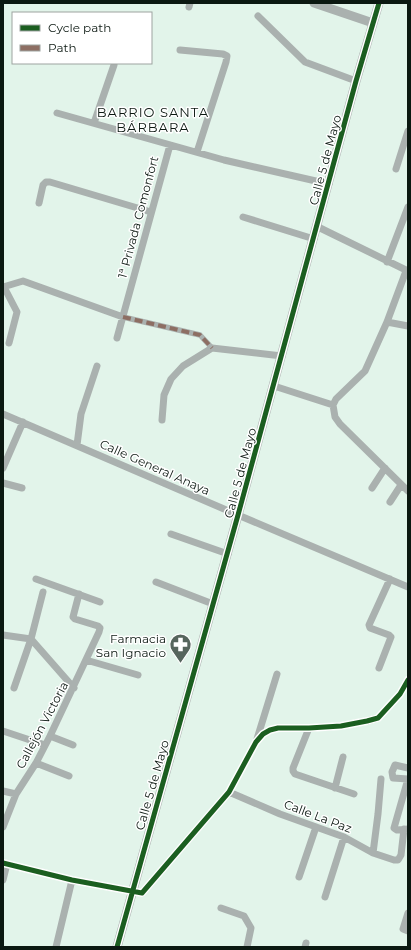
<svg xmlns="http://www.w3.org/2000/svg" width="411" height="950" viewBox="0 0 411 950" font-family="Montserrat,sans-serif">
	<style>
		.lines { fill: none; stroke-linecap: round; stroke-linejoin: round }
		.pedestrian { stroke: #aab1af; stroke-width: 5.5 }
		.minor { stroke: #aab1af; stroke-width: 7 }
		.tertiary { stroke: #aab1af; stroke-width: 9 }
		.quiet { stroke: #8d6e63; stroke-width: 4; stroke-dasharray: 8 4; stroke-linecap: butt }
		.cycleway-casing { stroke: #fff; stroke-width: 8 }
		.cycleway { stroke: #1b5e20; stroke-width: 5 }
		.labels { text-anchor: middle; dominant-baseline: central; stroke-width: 3; stroke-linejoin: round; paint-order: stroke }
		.street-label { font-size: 12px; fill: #0b1811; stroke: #fff }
		.poi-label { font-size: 12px; fill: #0b1811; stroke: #fff; text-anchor: end }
		.neighbourhood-label { font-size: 13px; letter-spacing: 1px; fill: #0b1811; stroke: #fff }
	</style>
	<rect width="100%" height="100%" fill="#e2f4ea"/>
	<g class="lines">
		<path class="pedestrian" d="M123 317 200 335 212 348"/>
		<path class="minor" d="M189 7 190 3
			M258 16 305 62 356 81
			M180 50 223 54 227 56 226 62 197 152
			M57 113 224 160 329 184
			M94 123 114 65
			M396 169 408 131
			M39 203 43 185 46 182H50L151 212
			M243 217 314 239
			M318 227 408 271
			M387 262 408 207
			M3 287 23 281 123 317
			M4 287 17 312 9 343
			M387 322 408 326
			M117 338 170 145
			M274 386 333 405 336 399 365 371 387 322 406 271
			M333 405 335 417 340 424 408 491
			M3 414 238 515 408 587
			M162 420 164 395 171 379 183 366 212 348 282 356
			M77 445 81 414 97 366
			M3 468 23 422
			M3 483 22 488
			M372 488 385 468
			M390 502 401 485
			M171 534 228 554
			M36 579 100 602
			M156 582 213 604
			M3 635 31 639 74 688
			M86 660 138 675
			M379 668 391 637 389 635 370 628 369 625 390 579
			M14 688 31 639 43 592
			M309 728 293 768V771L295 774 354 794
			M3 731 45 745
			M50 736 73 745
			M257 739 277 674
			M36 763 69 776
			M408 768 395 765 392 772 393 778 408 779
			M408 779 394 828 397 830 408 829
			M335 788 343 757
			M3 791 16 794
			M229 792 280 814 344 837 373 853 394 860H398L401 855 404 829
			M3 827 16 794 36 763 50 736 99 632 100 628 98 626 75 619 73 617 79 594
			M373 853 378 814 381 779
			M3 863 72 880 142 893 229 792 256 742 263 734 270 730 278 728H309L341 726 367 721 378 718 400 694 408 680
			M299 877 316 827
			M3 880 7 864
			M325 897 344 837
			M221 908 244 916 251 928 247 947
			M408 913 403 929 408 931
			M56 947 72 880
			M305 947 306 943"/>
		<path class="tertiary" d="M314 3 373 23
			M117 947 238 515 356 81 379 3"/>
		<path class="quiet" d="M123 317 200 335 212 348"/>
		<defs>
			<path id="cycleway" d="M3 863 72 880 142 893 229 792 256 742 263 734 270 730 278 728H309L341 726 367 721 378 718 400 694 408 680
				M117 947 238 515 356 81 379 3"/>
		</defs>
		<use href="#cycleway" class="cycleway-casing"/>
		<use href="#cycleway" class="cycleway"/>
	</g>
	<defs>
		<symbol id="pharmacy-pin" viewBox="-11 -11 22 30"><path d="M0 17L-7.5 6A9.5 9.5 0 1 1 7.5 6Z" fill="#56655d" stroke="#fff"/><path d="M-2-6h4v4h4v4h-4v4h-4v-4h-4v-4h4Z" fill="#fff"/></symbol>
	</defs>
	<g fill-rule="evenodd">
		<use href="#pharmacy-pin" x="168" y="632" width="25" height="34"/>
	</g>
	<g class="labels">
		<g class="street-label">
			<text transform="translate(325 160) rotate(-75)">Calle 5 de Mayo</text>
			<text transform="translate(138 217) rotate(-75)">1ª Privada Comonfort</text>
			<text transform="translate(155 467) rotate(24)">Calle General Anaya</text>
			<text transform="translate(240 473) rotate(-75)">Calle 5 de Mayo</text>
			<text transform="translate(42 725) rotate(-62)">Callejón Victoria</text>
			<text transform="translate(152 785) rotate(-74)">Calle 5 de Mayo</text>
			<text transform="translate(318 816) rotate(21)">Calle La Paz</text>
		</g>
		<g class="poi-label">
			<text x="166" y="638">Farmacia<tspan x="166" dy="14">San Ignacio</tspan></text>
		</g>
		<g class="neighbourhood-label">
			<text x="153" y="112">BARRIO SANTA<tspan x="153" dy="15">BÁRBARA</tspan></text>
		</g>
	</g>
	<rect width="411" height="950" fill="none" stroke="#0b1811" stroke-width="8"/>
	<rect x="12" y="12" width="140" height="52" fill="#ffffff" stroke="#9da3a0"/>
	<rect x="20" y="25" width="20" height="6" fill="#1b5e20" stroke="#9da3a0"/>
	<text x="48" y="32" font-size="12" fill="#0b1811">Cycle path</text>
	<rect x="20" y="45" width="20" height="6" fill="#8d6e63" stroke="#9da3a0"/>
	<text x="48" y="52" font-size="12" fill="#0b1811">Path</text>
</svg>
